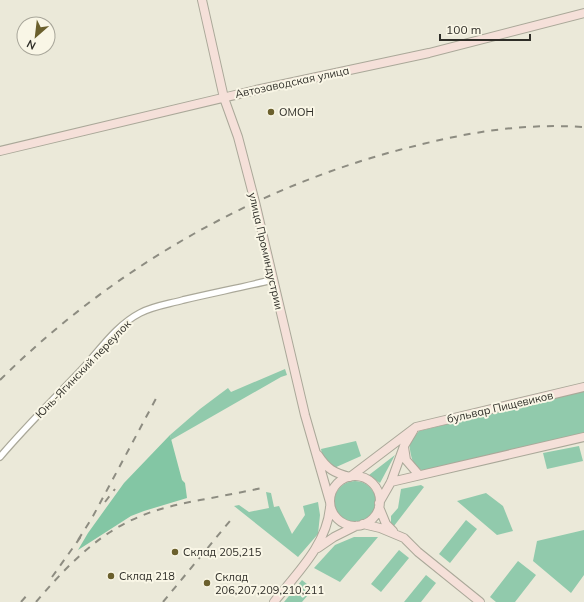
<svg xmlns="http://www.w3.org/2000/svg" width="584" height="602" viewBox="0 0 584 602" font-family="Mulish,sans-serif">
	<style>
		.green { fill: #91caac }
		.forest { fill: #83c6a4 }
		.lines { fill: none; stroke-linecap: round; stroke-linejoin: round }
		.street-casing { stroke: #aaa899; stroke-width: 8 }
		.secondary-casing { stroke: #aaa899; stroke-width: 10 }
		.street { stroke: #fff; stroke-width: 5.5 }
		.secondary { stroke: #f5e0d9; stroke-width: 8 }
		.rail { stroke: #8d8c81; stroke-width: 2; stroke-dasharray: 7 7; stroke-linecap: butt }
		.poi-dot { fill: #6b602d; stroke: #f9f6e6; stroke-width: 1.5 }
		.labels { text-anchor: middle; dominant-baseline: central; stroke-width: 4; stroke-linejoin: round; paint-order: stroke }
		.street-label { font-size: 11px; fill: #2f2e28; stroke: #f9f6e6 }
		.poi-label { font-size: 11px; fill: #2f2e28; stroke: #f9f6e6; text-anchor: start }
	</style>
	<rect width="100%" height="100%" fill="#ebe9d9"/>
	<path class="green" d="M285 369 287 375 281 377 171 440 170 435 200 409 228 388 231 392Z
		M584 391V434L424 471C411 466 411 455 409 443L419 431Z
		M356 441 361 456 334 468 324 463 321 449Z
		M579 446 583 461 547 469 543 453Z
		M395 455 380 483 369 475Z
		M334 502a21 21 0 1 1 42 0a21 21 0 1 1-42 0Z
		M421 485 424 487 394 526 391 524V516L398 508 401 489Z
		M266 492 271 493 274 507 279 506 292 534 305 515 303 506 318 502 320 515 318 534 298 557 234 506 239 505 249 512 269 508Z
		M486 493 503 506 513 531 497 535 457 501Z
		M466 520 477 529 450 563 439 554Z
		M584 530V575L571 593 533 561 537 541Z
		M354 537H378L340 582 314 568 335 545Z
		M399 550 409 558 381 592 371 584Z
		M518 561 536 575 515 602H496L490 597Z
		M426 575 436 583 421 602H404Z
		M302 580 313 589 302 602H284Z"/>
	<path class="forest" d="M170 435 182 480 185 483 187 498 144 511 131 516 78 550 88 533 124 483Z"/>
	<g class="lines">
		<defs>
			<path id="street" d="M0 457C27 425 57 396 85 366 102 347 117 325 140 313 153 306 169 304 183 300 213 293 243 287 272 280"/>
			<path id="secondary" d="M202 0 224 98 238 137 255 202 305 415 330 502
				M0 151 256 90 429 53 584 13
				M404 447 406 460 419 475
				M318 455C327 469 334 473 350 477L416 427 584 387
				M330 501a25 25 0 1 1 50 0a25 25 0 1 1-50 0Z
				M391 482 584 437
				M379 503 391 482 404 446 413 431
				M379 507 386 524 393 531
				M363 524 380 528 404 538 418 552 480 602
				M318 548 334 537 356 526
				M274 602C296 574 327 545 330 507"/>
		</defs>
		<use href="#street" class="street-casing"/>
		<use href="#secondary" class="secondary-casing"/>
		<use href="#street" class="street"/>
		<use href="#secondary" class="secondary"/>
		<path class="rail" d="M0 380C110 271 249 190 399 150 464 133 517 123 584 127
			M105 502 115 489
			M78 540 92 518 159 393
			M52 577 82 535
			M21 602 28 594
			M36 602C66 567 98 533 141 516 160 508 180 504 200 500 222 496 244 492 266 487
			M163 602 234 516"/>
	</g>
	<g class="poi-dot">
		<circle cx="271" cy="112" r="4"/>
		<circle cx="175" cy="552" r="4"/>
		<circle cx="111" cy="576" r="4"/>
		<circle cx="207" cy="583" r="4"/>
	</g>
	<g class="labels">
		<g class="street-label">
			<text transform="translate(292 82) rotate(-12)">Автозаводская улица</text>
			<text transform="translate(266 251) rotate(77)">улица Проминдустрии</text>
			<text transform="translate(83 369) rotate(-46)">Юнь-Ягинский переулок</text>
			<text transform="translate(500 407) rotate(-13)">бульвар Пищевиков</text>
		</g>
		<g class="poi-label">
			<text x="279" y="112">ОМОН</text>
			<text x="183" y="552">Склад 205,215</text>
			<text x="119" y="576">Склад 218</text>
			<text x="215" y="577">Склад<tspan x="215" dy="13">206,207,209,210,211</tspan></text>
		</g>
	</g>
	<g transform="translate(36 36) rotate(208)"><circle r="19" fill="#f9f6e6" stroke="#a8a69a"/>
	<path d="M0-3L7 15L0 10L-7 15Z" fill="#6b602d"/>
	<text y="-6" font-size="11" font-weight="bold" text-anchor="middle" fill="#2f2e28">N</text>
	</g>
	<path d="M440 34v6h90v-6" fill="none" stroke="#2f2e28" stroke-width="2"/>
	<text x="446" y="34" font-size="12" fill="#2f2e28" stroke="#f9f6e6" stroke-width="3" paint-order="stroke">100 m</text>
</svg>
